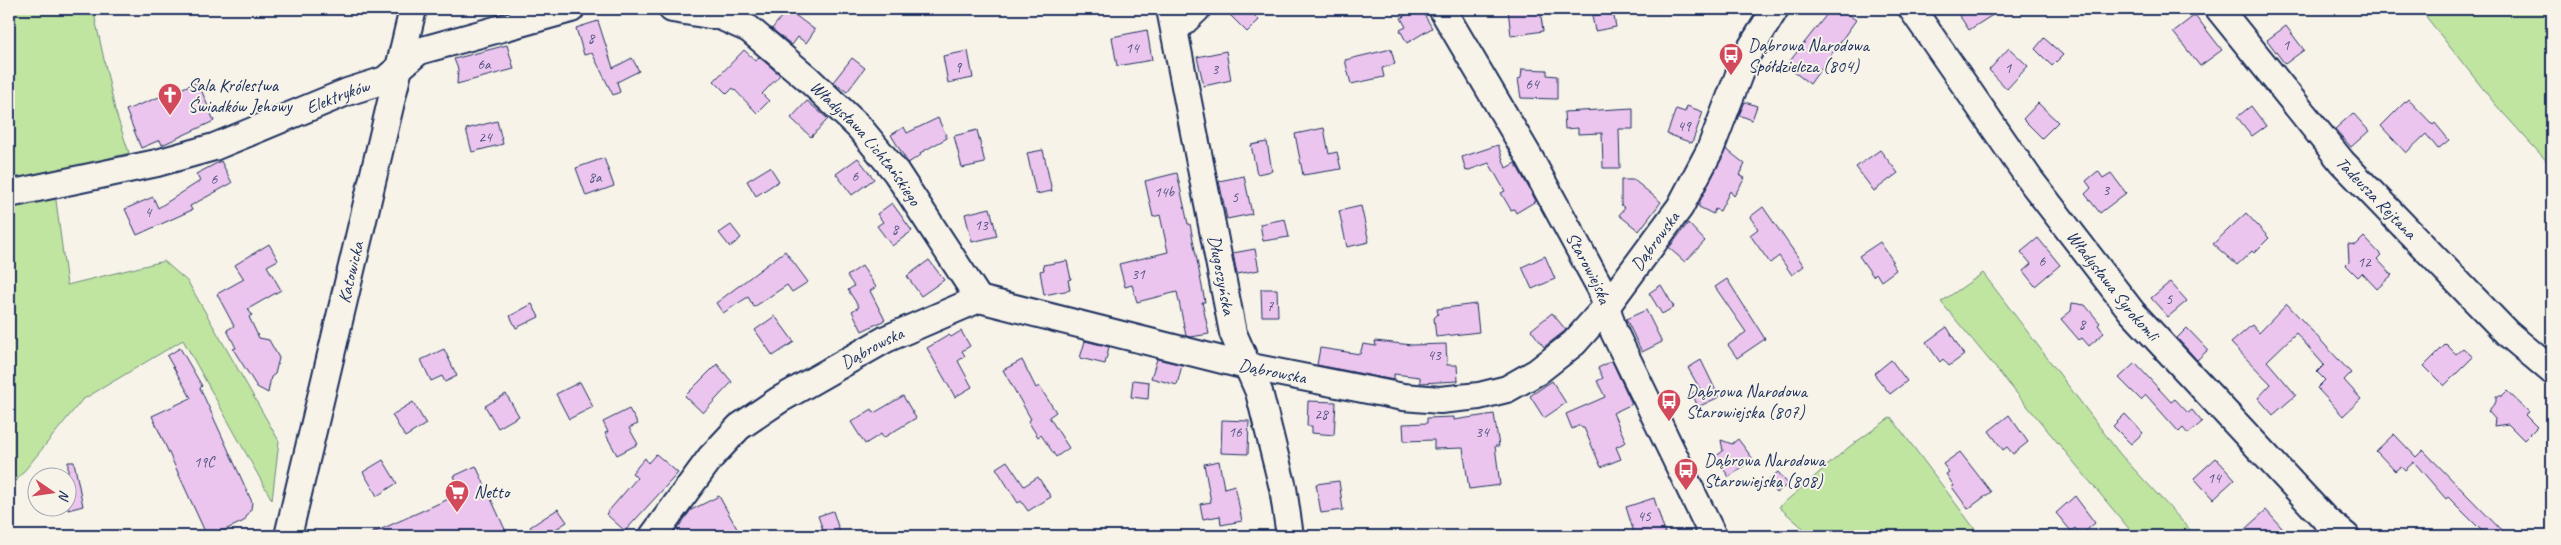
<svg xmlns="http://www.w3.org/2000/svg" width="2561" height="545" viewBox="0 0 2561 545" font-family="Caveat,sans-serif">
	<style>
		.green { fill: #c0e5a0; stroke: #6e8a7f }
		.building { fill: #ecc5ee; stroke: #1b2f5e }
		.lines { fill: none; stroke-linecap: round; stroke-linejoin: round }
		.minor-casing { stroke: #1b2f5e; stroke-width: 30 }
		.minor { stroke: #f7f3e8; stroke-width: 26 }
		.labels { text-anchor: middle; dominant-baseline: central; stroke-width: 4; stroke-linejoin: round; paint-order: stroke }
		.number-label { font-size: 15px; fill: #4f5482 }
		.poi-label { font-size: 18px; fill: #1b2f5e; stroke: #f7f3e8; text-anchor: start }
		.street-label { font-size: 18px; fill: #1b2f5e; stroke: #f7f3e8 }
	</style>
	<rect width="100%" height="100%" fill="#f7f3e8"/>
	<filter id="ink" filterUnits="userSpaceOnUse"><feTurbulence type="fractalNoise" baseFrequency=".02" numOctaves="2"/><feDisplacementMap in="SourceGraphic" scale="10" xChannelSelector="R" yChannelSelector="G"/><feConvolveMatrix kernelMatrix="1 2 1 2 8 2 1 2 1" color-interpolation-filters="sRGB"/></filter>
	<g filter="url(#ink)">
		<path class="green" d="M9 9H93L115 110 129 153 9 184Z
			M2420 9H2552V167L2495 104Z
			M55 193 67 285 164 261 188 282 279 441 272 500 183 340 82 400 16 481 9 500V209Z
			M1983 273 2120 454 2196 536H2135L1941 302Z
			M1891 417 1980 536H1812L1779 507 1849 447Z"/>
		<path class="building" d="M787 9 815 30 806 43 798 37 792 45 772 29Z
			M1224 9H1248L1259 20 1247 32Z
			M1416 9H1421L1432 28 1407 43 1400 30 1406 27 1401 18Z
			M1508 9H1540L1543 31 1511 36Z
			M1831 9H1840L1856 20 1810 84 1786 66Z
			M1955 9H2002L1969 30Z
			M1613 12 1616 27 1595 31 1592 16Z
			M2195 15 2222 50 2200 66 2173 32Z
			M598 21 613 68 632 58 639 71 617 82 620 92 613 95 592 53 584 55 576 28Z
			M2286 26 2304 50 2285 64 2267 40Z
			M1147 30 1152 60 1117 66 1112 37Z
			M2044 38 2063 55 2052 66 2035 49Z
			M507 45 514 69 457 84 458 69 454 59Z
			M2009 48 2028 66 2007 89 1989 70Z
			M1391 49 1395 64 1382 68 1384 77 1351 84 1345 60Z
			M744 50 756 61 759 57 780 75 762 94 769 101 757 113 733 88 727 94 714 81Z
			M968 51 973 78 948 83 943 56Z
			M1226 51 1231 80 1204 86 1197 57Z
			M852 58 865 68 847 92 833 82Z
			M1522 69 1547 70V75L1557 76V99L1521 98 1518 79 1521 78Z
			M198 82 214 121 162 145 160 140 141 148 126 110Z
			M2408 99 2433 125 2435 123 2449 140 2438 149 2426 134 2406 153 2381 126Z
			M807 101 828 119 811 137 791 118Z
			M1745 102 1757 106 1752 120 1739 115Z
			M2038 103 2058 122 2042 138 2023 119Z
			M1687 106 1703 112 1692 143 1667 134 1676 109 1685 112Z
			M2251 106 2266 126 2252 136 2237 117Z
			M1633 108V129H1619L1620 168H1603L1602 133 1578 134V128L1565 129 1564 112Z
			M2353 113 2369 131 2351 147 2335 129Z
			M938 118 947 138 920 153 921 155 908 163 891 135 904 127 907 133Z
			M497 121 503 144 472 152 466 129Z
			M1324 128 1329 154 1337 152 1341 169 1303 175 1295 134Z
			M977 130 985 163 962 168 954 136Z
			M1267 142 1272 171 1257 174 1251 145Z
			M1498 145 1506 168 1515 163 1536 201 1516 213 1514 209 1511 210 1501 193 1505 191 1489 163 1466 171 1462 157Z
			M1726 149 1745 164 1739 175 1745 178 1734 196 1730 191 1720 211 1715 209 1713 214 1699 207V203Z
			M1043 150 1052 191 1036 194 1027 153Z
			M1880 150 1898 173 1874 191 1856 167Z
			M604 158 614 186 586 196 576 168Z
			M858 158 874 179 852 195 836 174Z
			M221 161 232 183 190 206 192 210 137 235 125 209 153 197 158 208 200 181 196 174Z
			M770 167 779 181 756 196 747 181Z
			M2098 171 2103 178 2111 173 2126 193 2100 213 2085 194 2091 188 2086 181Z
			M1177 173 1188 224H1190L1205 302H1202L1209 334 1191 337 1186 336 1177 292 1137 302 1132 285 1125 287 1119 264 1168 252 1160 215 1153 217 1145 181Z
			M1244 176 1252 214 1227 219 1219 181Z
			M1621 180H1634L1661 202 1639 231 1619 215 1625 208 1621 205Z
			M892 203 912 231 892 246 877 226 883 222 877 214Z
			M1361 206 1369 242 1347 247 1339 211Z
			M1763 207 1804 266 1792 275 1779 256 1770 263 1750 235 1758 229 1750 217Z
			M990 208 997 236 972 242 965 214Z
			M2246 213 2269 238 2254 253 2252 251 2237 265 2213 244Z
			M1285 219 1289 237 1263 241 1260 224Z
			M1688 223 1705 241 1685 262 1669 248Z
			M731 225 741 238 730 247 719 233Z
			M2364 237 2381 255 2377 259 2392 275 2377 289 2362 273 2358 277 2346 265 2349 262 2348 244 2356 245Z
			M2038 238 2060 265 2035 286 2023 271 2031 264 2021 252Z
			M1880 242 1893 261 1891 262 1896 270 1881 281 1876 273 1873 276 1859 256Z
			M269 244 278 260 267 266 281 290 248 309 252 315 249 317 259 338 269 340 279 358 275 374 271 377 268 393 257 387 233 349 236 348 227 330 234 326 217 294 244 279 235 265Z
			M1255 249 1259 270 1237 274 1233 253Z
			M785 251 808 282 792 292 787 285 754 307 748 297 723 313 716 303Z
			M1545 256 1555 279 1532 289 1522 267Z
			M929 260 944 280 921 296 907 276Z
			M1067 261 1071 279 1068 280 1070 290 1044 295 1040 271 1044 270 1043 265Z
			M862 266 876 287 870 291 885 320 862 331 852 311 859 307 848 290 854 286 847 276Z
			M1727 279 1765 339 1737 358 1728 345 1746 332 1715 287Z
			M2170 282 2187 301 2168 317 2151 298Z
			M1661 285 1674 307 1662 314 1649 293Z
			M1261 289H1277L1278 316H1262Z
			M2072 303 2085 305 2100 323 2098 325 2104 333 2089 346 2082 338 2079 340 2061 319 2071 311Z
			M532 304 539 317 516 328 510 316Z
			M1476 304 1479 332 1436 337 1434 318 1438 314 1437 309Z
			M2287 304 2351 373 2344 380 2361 399 2343 416 2317 388 2325 380 2317 372 2324 365 2296 333 2267 361 2296 395 2273 415 2258 398 2271 384 2231 343 2252 325 2259 333Z
			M1646 310 1662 342 1642 352 1626 319Z
			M1552 313 1566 330 1544 347 1531 330Z
			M775 316 794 342 773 356 755 330Z
			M1947 327 1964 355 1949 366 1943 359 1940 362 1926 342Z
			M2187 328 2208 350 2197 360 2177 338Z
			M961 331 970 346 962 351 965 356 958 361 972 387 955 397 927 348 949 335 951 337Z
			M1085 341 1109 347 1105 364 1080 358Z
			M1375 341 1412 345 1446 344 1447 365H1457L1458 381 1420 383V377L1394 374V380L1317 365 1320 348 1360 354 1363 344 1376 346Z
			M2446 344 2456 354 2463 348 2473 357 2444 386 2424 366Z
			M180 348 202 386 200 388 252 502 251 509 244 521 212 536H207L152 416 191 398 167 356Z
			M444 349 457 376 445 382 442 376 431 381 421 360Z
			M1157 359 1182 365 1177 385 1151 378Z
			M1022 360 1036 388 1039 386 1056 412 1049 417 1069 448 1056 457 1041 435 1038 437 1028 421 1031 419 1003 370Z
			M1701 360 1719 397 1698 407 1692 393 1700 389 1688 368Z
			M1891 360 1907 381 1890 394 1874 374Z
			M1612 361 1632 404 1613 413 1626 442 1616 447 1621 459 1601 467 1584 428H1582L1580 425 1572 429 1566 414 1605 397 1597 381 1603 378 1598 368Z
			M2135 363 2171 402 2175 399 2188 413 2192 410 2202 422 2188 434 2183 428 2179 432 2146 395 2141 400 2119 378Z
			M717 364 732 382 703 413 685 396Z
			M1133 380 1149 382 1148 399 1131 397Z
			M1552 381 1566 403 1544 418 1530 396Z
			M580 382 593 407 569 419 556 394Z
			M2507 391 2529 412 2525 415 2537 427 2524 440 2508 424 2494 426 2495 419 2488 411 2496 402V396H2502Z
			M506 394 519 416 498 428 485 406Z
			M903 396 916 418 883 438 881 434 865 444 851 422 872 409 874 413Z
			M1308 401 1336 402 1334 435 1312 433V426H1307Z
			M413 402 426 424 405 437 392 415Z
			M629 409 638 424 629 428 638 444 617 455 605 433 608 432 603 422Z
			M1494 414 1499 446H1495L1500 485 1469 489 1463 448 1434 449V440L1404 441 1403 424 1427 423V418L1454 417V420Z
			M2125 414 2143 433 2131 444 2113 426Z
			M2009 415 2028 442 2013 454 2007 447 2003 450 1989 431Z
			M1222 420 1249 421 1248 454 1221 453Z
			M2394 434 2416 457 2423 450 2507 536H2487L2448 497 2446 499 2414 462 2405 470 2401 466 2395 471 2376 451Z
			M1738 439 1753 459 1729 477 1715 457 1723 451 1721 440 1732 444Z
			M1960 452 1991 492 1968 509 1952 487 1954 486 1946 474 1949 472 1943 464Z
			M656 454 678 473 625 531 606 514 637 478 632 473 645 458 648 463Z
			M2216 458 2235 479 2213 499 2194 478Z
			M383 460 397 483 377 496 363 472Z
			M1007 461 1024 486 1038 477 1051 497 1028 511 1021 501 1018 503 996 468Z
			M1219 461 1224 488 1235 485 1242 521 1221 525 1220 516 1203 519 1200 504 1211 502 1204 464Z
			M68 462H74L83 506 68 510Z
			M476 466 508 536H366L462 493 454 476Z
			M1778 472 1788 484 1776 493 1767 481Z
			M1339 481 1343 510 1321 513 1316 484Z
			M719 496 741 536H681L677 529 691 510Z
			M2075 496 2095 523 2081 535 2075 528 2071 531 2056 513Z
			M1654 498 1666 536H1635L1626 507Z
			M558 509 567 522 545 536H536L530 527Z
			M2266 510 2289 536H2252L2245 529Z
			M833 511 841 536H825L818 516Z"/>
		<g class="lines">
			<defs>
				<g id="minor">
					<path id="s1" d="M672 9 722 17 749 29 807 78 859 127 896 172 979 299"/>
					<path id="s2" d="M1170 9 1233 333 1259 392 1283 488 1290 536"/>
					<path id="s3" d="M1442 9 1528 155 1601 289 1614 332 1713 536"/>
					<path id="s4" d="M1912 9 2031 181 2132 312 2325 519 2346 536"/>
					<path id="s5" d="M2219 9 2342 162 2507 333 2552 371"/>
					<path d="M1175 30 1197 9"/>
					<path id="s6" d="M9 194 157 163 214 147 347 92 385 80 419 51 571 9"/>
					<path id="s7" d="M288 536 413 9"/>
					<path id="s8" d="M653 536 711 457 739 427 779 400 886 339 979 299 1246 366 1403 397 1440 400 1479 396 1507 389 1537 372 1574 343 1606 307 1680 207 1710 150 1746 56 1775 9"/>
				</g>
			</defs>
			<use href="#minor" class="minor-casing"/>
			<use href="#minor" class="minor"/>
		</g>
	</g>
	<defs>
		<symbol id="bus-pin" viewBox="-11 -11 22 30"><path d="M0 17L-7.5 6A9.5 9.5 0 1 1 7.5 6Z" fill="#d1495b" stroke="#f7f3e8"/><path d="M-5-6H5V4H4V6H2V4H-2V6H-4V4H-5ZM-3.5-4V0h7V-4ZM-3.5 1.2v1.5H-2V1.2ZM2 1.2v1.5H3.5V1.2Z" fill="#fff"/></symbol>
		<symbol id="church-pin" viewBox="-11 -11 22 30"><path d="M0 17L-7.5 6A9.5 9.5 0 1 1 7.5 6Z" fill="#d1495b" stroke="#f7f3e8"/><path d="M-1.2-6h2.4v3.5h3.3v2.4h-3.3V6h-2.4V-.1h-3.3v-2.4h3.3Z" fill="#fff"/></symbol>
		<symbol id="supermarket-pin" viewBox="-11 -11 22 30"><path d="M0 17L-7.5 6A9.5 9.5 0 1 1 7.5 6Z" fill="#d1495b" stroke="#f7f3e8"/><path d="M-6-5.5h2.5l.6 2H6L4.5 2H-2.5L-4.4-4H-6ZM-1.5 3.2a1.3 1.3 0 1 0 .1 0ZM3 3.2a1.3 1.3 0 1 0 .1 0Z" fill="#fff"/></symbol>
	</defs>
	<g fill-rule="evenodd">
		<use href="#bus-pin" x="1717" y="41" width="28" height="38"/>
		<use href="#church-pin" x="156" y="81" width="28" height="38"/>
		<use href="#bus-pin" x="1655" y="387" width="28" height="38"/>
		<use href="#bus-pin" x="1672" y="456" width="28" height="38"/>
		<use href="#supermarket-pin" x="443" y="478" width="28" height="38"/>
	</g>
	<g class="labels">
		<g class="number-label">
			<text x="591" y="38">8</text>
			<text x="2286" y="45">1</text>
			<text x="1132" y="48">14</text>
			<text x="484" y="64">6a</text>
			<text x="958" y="67">9</text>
			<text x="2008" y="68">1</text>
			<text x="1215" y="69">3</text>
			<text x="1532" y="84">64</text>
			<text x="1684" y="126">49</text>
			<text x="485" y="137">24</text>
			<text x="855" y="176">6</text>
			<text x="595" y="177">8a</text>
			<text x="214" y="179">6</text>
			<text x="2106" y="190">3</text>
			<text x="1164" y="192">14b</text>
			<text x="1235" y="197">5</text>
			<text x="148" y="212">4</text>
			<text x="981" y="225">13</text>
			<text x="895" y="229">8</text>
			<text x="2042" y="261">6</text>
			<text x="2364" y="262">12</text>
			<text x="1138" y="274">31</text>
			<text x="2169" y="299">5</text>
			<text x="1270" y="306">7</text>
			<text x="2082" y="324">8</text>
			<text x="1434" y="355">43</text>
			<text x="1321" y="414">28</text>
			<text x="1235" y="432">16</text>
			<text x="1482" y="432">34</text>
			<text x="204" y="462">19C</text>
			<text x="2214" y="478">14</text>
			<text x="1644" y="516">45</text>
		</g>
		<g class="poi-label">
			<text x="1748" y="45">Dąbrowa Narodowa<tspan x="1748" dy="21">Spółdzielcza (804)</tspan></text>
			<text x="188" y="85">Sala Królestwa<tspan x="188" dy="21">Świadków Jehowy</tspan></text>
			<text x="1686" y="391">Dąbrowa Narodowa<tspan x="1686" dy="21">Starowiejska (807)</tspan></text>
			<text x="1704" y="460">Dąbrowa Narodowa<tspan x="1704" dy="21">Starowiejska (808)</tspan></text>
			<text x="474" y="492">Netto</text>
		</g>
		<g class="street-label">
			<text stroke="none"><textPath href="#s6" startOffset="344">Elektryków</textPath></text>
			<text stroke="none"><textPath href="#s1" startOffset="244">Władysława Lichtańskiego</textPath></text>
			<text stroke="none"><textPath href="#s5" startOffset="246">Tadeusza Rejtana</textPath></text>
			<text stroke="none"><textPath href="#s8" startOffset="1164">Dąbrowska</textPath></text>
			<text stroke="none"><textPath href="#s3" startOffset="298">Starowiejska</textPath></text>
			<text stroke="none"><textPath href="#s7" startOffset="271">Katowicka</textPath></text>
			<text stroke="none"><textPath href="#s2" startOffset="271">Długoszyńska</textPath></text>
			<text stroke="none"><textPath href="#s4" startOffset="342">Władysława Syrokomli</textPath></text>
			<text stroke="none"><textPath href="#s8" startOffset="294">Dąbrowska</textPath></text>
			<text stroke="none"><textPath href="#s8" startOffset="714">Dąbrowska</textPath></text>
		</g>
	</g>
	<rect width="2561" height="545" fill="none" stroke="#f7f3e8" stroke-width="30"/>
	<rect x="15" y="15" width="2531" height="515" fill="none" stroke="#1b2f5e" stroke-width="2" filter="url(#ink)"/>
	<g transform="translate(52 492) rotate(103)"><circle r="24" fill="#f7f3e8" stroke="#9fa5b1"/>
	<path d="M0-4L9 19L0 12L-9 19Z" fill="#d1495b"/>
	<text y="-8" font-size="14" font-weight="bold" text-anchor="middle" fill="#1b2f5e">N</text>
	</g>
</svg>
